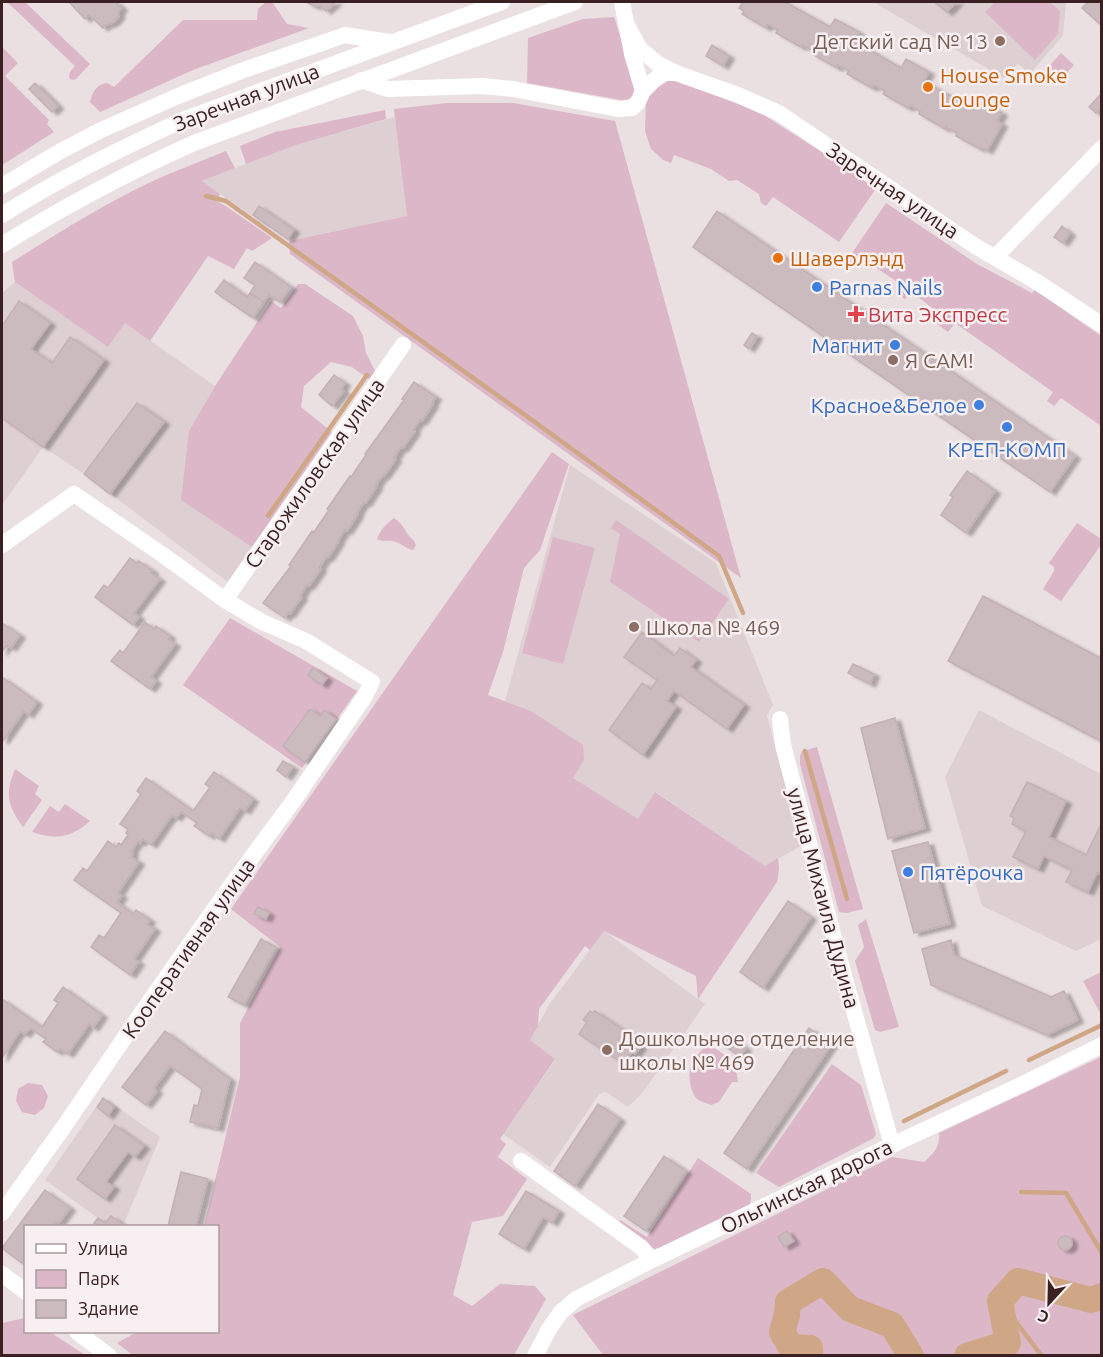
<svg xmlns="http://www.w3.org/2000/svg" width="1103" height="1357" viewBox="0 0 1103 1357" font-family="Ubuntu,sans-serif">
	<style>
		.built { fill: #ded0d2 }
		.green { fill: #dbb7c8 }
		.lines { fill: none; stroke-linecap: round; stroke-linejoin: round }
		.stream { stroke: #cfa686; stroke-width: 4.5 }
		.river { stroke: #cfa686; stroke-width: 26 }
		.building { fill: #cbbbbe; stroke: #c3b1b4; stroke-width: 1.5; filter: url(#shadow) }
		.minor { stroke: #fff; stroke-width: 16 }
		.education-dot { fill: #8d6e63; stroke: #f7eff1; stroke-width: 2 }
		.food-dot { fill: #e8710a; stroke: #f7eff1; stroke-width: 2 }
		.shop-dot { fill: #3f7fe0; stroke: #f7eff1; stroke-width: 2 }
		.health-dot { fill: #e0444e; stroke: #f7eff1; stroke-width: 2 }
		.labels { text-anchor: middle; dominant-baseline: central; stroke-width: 5; stroke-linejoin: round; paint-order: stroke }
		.education-label { font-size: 21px; fill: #785e54; stroke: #f7eff1; text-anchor: start }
		.food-label { font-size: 21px; fill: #c56008; stroke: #f7eff1; text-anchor: start }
		.street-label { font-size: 21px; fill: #3a2020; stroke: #f7eff1 }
		.shop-label { font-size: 21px; fill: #366cbe; stroke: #f7eff1; text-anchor: start }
		.health-label { font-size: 21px; fill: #be3a42; stroke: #f7eff1; text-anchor: start }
	</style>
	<defs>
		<filter id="shadow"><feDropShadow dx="5.5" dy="3" stdDeviation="1.5" flood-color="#0004"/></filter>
	</defs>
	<rect width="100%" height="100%" fill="#eadfe1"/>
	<path class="built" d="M873 2H1066L1063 35 1060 39 1030 74 1018 64 1004 78Z
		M395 117 408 216 289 241 201 181 296 145Z
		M15 282 108 347 125 323 215 386 189 431 252 547 228 582 84 474 43 447 2 505V293Z
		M570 465 716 563 773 705 767 715 801 846 765 866 656 792 638 820 572 778 584 760 531 711 505 701Z
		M979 710 1101 774V939L1076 951 982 906 945 777Z
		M604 931 705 1004 643 1092 628 1107 606 1092 599 1094 550 1167 503 1134 555 1060 530 1040 549 1005Z
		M103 1097 160 1137 123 1226H99L94 1223 98 1218 45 1180Z"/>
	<path class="green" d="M7 2H25L90 64 76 79 73 80 70 79 69 76 70 72 75 66Z
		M266 2H272L287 24 309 28 193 70 100 112 90 102C92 92 97 84 107 83L114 87 183 20H257L258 9Z
		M995 2H1050L1060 11 1058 34 1035 60 985 12Z
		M614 17 636 85 635 93 630 99 621 100 527 83 528 38 583 19Z
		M2 47 18 63 5 76 49 120 47 124 54 132 2 165Z
		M1061 53 1074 65 1055 85 1043 73Z
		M673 79 759 112 877 187 839 242 773 197 766 206 761 203 759 194 737 180 729 181 711 169 674 155 671 163 663 160 651 149 645 131 646 99 661 81Z
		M447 103H513L615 121 741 578 290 254 289 241 407 216 394 109Z
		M385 110 386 119 296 145 246 164 240 146 275 132Z
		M226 151 235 168 202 181 220 194 217 201 227 207 272 238 252 251 247 248 234 269 208 256 150 341 125 323 108 347 15 282 12 262C58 233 104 204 153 181 177 170 202 161 226 151Z
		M886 203 977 264 1032 293 1035 290 1101 336V426L1061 398 1054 406 1047 401 1053 392 955 323 948 332 937 324 942 315 911 292 905 299 898 294 903 286 864 259 857 269 846 262Z
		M298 284H305L353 316 363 336 366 353 375 371 370 380 352 367 331 362 304 386 301 407 332 432 252 547 181 500 189 431 215 386 271 301 281 308Z
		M552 452 569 464 540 550 524 568 503 652 488 695 531 711 583 745 584 760 573 778 638 819 655 792 765 866 778 858 779 868 777 882 698 999 696 976 604 931 590 950 585 946 539 1009 538 1026 530 1040 555 1059 500 1139 506 1144 498 1157 527 1179 503 1216 472 1222 453 1295 472 1306 500 1284 535 1286 546 1299 514 1355 134 1356 117 1343 137 1332H218V1226H204L240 1077V1023L280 947 231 909Z
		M394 518C402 524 402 525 407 533 410 538 414 539 416 545L413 550C406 549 400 542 393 541 387 540 383 542 377 539 380 530 387 523 394 518Z
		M616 520 729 599 699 642 610 582 620 534 611 528Z
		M1077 523 1101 539V545L1061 601 1043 589 1054 571V567L1049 563Z
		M553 537 595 548 563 664 522 653Z
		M230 618 357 691 302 768 183 685Z
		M817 747 863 909 847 913 839 912 800 764V756L802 751Z
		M15 769 39 786 35 794 42 800 23 827C7 805 5 794 15 769Z
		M65 804 90 821C71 838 56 840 32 832L50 806 59 812Z
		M866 919 899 1027 880 1032 875 1030 855 961 864 947 858 925Z
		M1101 972 1102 1012 1100 1013 1083 981Z
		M707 1045C717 1048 731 1058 735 1067 737 1072 737 1077 738 1082H732L719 1102 711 1105C707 1103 701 1102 697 1099 694 1096 692 1091 691 1087 686 1068 694 1057 707 1045Z
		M1101 1057V1355H603L573 1315 892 1157 924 1162C934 1153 940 1148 939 1133Z
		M832 1064 861 1085 876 1134 874 1138 779 1187 756 1173Z
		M28 1083 42 1085 48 1096 44 1108 35 1115 22 1112 16 1101 18 1089Z
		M698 1158 751 1194V1199L749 1206 661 1248 654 1249 618 1225 620 1220 647 1237Z
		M25 1318 26 1332H50L85 1355H2V1323Z"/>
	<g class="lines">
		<path class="stream" d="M206 196 226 201 539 425 719 556 743 613
			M268 516 367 375
			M805 751 847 899
			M1029 1060 1102 1025
			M904 1121 1006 1071
			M1021 1192 1066 1193 1102 1253
			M1000 1301 1042 1356"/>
		<path class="river" d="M810 1356V1348L791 1347 782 1332 787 1315 788 1302 823 1281 850 1309 892 1325 911 1356
			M967 1356 1008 1343 1000 1301 1018 1281 1091 1300 1102 1296"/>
	</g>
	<path class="building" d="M69 2H116L122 8 119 11V16L115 21 110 24 105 25 103 28 89 15 85 19Z
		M306 2H336L326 11 320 6H314Z
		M743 2H785L830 27 835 19 859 32 854 41 901 68 906 59 929 72 924 81 973 109 979 100 1002 113 997 121 1002 124 987 151 981 147 980 149 956 136 957 133 946 127 945 129 919 114 920 111 910 105 908 108 883 94 885 91 874 85 872 88 847 74 849 71 838 65 837 68 812 54 813 51 803 45 801 47 776 33 778 30 768 24 766 28 742 14 744 11 739 8Z
		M934 2H957L947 12Z
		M1088 2H1102V26L1082 8Z
		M712 45 729 56 723 66 706 56Z
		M35 83 58 106 52 112 29 89Z
		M1102 93V108L1096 113 1089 107Z
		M259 206 294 230 288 239 253 215Z
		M717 211 1075 456 1050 492 693 247Z
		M1062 226 1070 233 1063 243 1054 237Z
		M255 262 291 287 280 302 269 295 264 302 250 293 255 285 244 278Z
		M224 280 247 297 250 293 264 302 253 318 215 292Z
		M19 301 50 323 31 349 52 363 70 337 104 360 43 447 2 418V326Z
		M752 333 757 336 749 349 744 345Z
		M334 375 345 383 341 389 344 391 332 406 319 395Z
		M414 382 436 397 432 403 433 404 422 421 420 420 413 430 415 431 403 448 401 447 394 458 396 459 384 476 383 475 376 485 377 486 366 503 364 502 357 513 358 514 347 531 345 530 338 540 339 541 328 558 326 557 319 568 321 569 309 586 307 585 300 596 302 597 296 605 290 614 288 613 285 618 263 603 291 566 289 565 312 531 314 532 329 510 327 509 350 476 351 477 366 455 365 454 404 400 402 399Z
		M137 403 164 422 110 494 84 474Z
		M967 471 995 491 966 533 941 515 953 497 950 495Z
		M130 558 137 563 139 561 153 571 151 573 160 579 134 613 139 617 133 625 95 597 104 585 108 588Z
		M983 596 1102 659V737L1099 740 948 661Z
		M145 622 154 629 156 626 170 636 168 639 175 644 151 677 156 681 150 689 111 661 120 650 123 653Z
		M2 623 20 635 11 648 7 645 2 652Z
		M642 632 674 656 680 648 696 660 691 667 744 705 727 729 674 691 667 701 676 707 643 755 609 730 642 683 651 689 657 680 624 657Z
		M853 664 874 674 870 684 848 673Z
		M313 668 327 678 322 685 308 675Z
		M2 677 37 702 28 715 24 711 3 741 2 740Z
		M310 709 320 716 324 710 336 719 305 762 283 746Z
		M895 718 925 828 888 839 861 728Z
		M283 761 293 767 286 777 277 770Z
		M214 772 253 799 245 811 240 808 219 839 211 833 209 836 194 826 197 823 181 812 176 818 172 815 151 845 143 839 140 843 138 841 131 852 133 853 131 857 139 862 118 893 122 896 117 902 133 914 136 910 150 920 147 924 155 929 134 959 139 962 130 975 91 947 99 935 104 938 121 913 74 880 83 868 87 871 108 841 116 847 119 843 121 845 128 835 126 833 128 829 120 824 141 794 137 791 146 778 193 811 210 787 205 784Z
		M1027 782 1066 801 1049 837 1086 855 1102 822V875L1097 873 1088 892 1066 882 1072 870 1044 856 1038 869 1013 857 1026 831 1012 824 1014 818 1010 816Z
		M928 842 950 924 914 933 892 851Z
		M788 901 811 917 763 988 740 972Z
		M258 907 269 913 266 919 254 914Z
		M261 939 276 947 244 1005 228 997Z
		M951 940 954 955 1051 997 1064 991 1078 1020 1047 1035 931 985 922 949Z
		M63 987 102 1015 93 1028 89 1024 68 1054 60 1049 57 1052 43 1042 46 1039 30 1028 25 1034 20 1031 2 1058V999L42 1027 58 1003 54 1000Z
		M590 1011 593 1013 595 1011 639 1041 638 1043 641 1046 635 1054 632 1052 624 1064 579 1034 587 1022 583 1020Z
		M809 1028 832 1044 747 1169 724 1153Z
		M165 1031 230 1079 218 1128 190 1122 194 1105 198 1106 202 1089 170 1066 154 1088 157 1091 146 1105 122 1087Z
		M726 1034 746 1048 740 1057 720 1042Z
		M103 1098 114 1107 108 1116 97 1107Z
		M598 1104 620 1119 575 1186 554 1171Z
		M115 1125 144 1146 135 1157 128 1152 106 1182 114 1187 105 1199 77 1179Z
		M664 1156 686 1171 646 1231 624 1216Z
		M181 1172 208 1179 196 1226H168Z
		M45 1190 70 1208 58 1224 56 1222 52 1226H26V1266L2 1248Z
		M526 1191 559 1211 552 1223 543 1217 524 1249 499 1234Z
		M111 1216 124 1225 123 1226H99L94 1223 98 1218 105 1223Z
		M787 1231 794 1241 784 1247 778 1237Z
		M1058 1243a7 7 0 1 1 14 0a7 7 0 1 1-14 0Z"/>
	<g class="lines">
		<path class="minor" d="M622 2 632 54 643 91
			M627 25 640 49 658 64 676 73 738 95 779 113 975 246 1037 282 1102 325
			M361 80 387 89 482 86 513 89 618 109 632 108 638 102 643 91 654 80 665 73H676
			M2 186 59 152 99 131 178 96 241 71 345 35 389 42
			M2 215C60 178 122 148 185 119L502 2
			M2 245C63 207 127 173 194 143L575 2
			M995 257 1102 148
			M2 545 74 494 163 555 225 600 262 622 306 641 372 682 365 696 294 800 224 895 140 1015 63 1128 2 1213
			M225 600 403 345
			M780 719 783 745 843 972 892 1145
			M521 1161 642 1248 647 1254 650 1261
			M2 1274 26 1292
			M77 1332 109 1356
			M535 1356 549 1329 561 1312 576 1299 650 1261 892 1145 1025 1083 1102 1045"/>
	</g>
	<g class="education-dot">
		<circle cx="1000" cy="41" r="6"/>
		<circle cx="893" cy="360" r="6"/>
		<circle cx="634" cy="627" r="6"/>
		<circle cx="607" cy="1050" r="6"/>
	</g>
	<g class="food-dot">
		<circle cx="928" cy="87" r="6"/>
		<circle cx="778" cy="258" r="6"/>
	</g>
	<g class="shop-dot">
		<circle cx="817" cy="287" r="6"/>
		<circle cx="895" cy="345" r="6"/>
		<circle cx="979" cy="405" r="6"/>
		<circle cx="1007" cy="427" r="6"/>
		<circle cx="908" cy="872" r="6"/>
	</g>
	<path class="health-dot" d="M853 305h6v6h6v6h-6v6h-6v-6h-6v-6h6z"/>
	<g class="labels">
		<g class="education-label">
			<text x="988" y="41" text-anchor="end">Детский сад № 13</text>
			<text x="905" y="360">Я САМ!</text>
			<text x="646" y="627">Школа № 469</text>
			<text x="619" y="1038">Дошкольное отделение<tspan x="619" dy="24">школы № 469</tspan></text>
		</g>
		<g class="food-label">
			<text x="940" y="75">House Smoke<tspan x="940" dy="24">Lounge</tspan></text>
			<text x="790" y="258">Шаверлэнд</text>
		</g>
		<g class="street-label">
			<text transform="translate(246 97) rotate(-21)">Заречная улица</text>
			<text transform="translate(893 190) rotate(34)">Заречная улица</text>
			<text transform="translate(314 473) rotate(-55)">Старожиловская улица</text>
			<text transform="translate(824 898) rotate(75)">улица Михаила Дудина</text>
			<text transform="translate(188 948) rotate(-55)">Кооперативная улица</text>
			<text transform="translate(806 1186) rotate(-26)">Ольгинская дорога</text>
		</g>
		<g class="shop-label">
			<text x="829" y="287">Parnas Nails</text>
			<text x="883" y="345" text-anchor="end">Магнит</text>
			<text x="967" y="405" text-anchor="end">Красное&amp;Белое</text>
			<text x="1007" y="449" text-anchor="middle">КРЕП-КОМП</text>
			<text x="920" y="872">Пятёрочка</text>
		</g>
		<g class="health-label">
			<text x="868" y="314">Вита Экспресс</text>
		</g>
	</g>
	<rect width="1103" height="1357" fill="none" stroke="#3a2020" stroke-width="6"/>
	<rect x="24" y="1225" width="195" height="108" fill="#f7eff1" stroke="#ab9c9d" stroke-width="1.5"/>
	<rect x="36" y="1244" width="30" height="9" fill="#ffffff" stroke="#ab9c9d" stroke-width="1.5"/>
	<text x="78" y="1255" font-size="18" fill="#3a2020">Улица</text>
	<rect x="36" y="1270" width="30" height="18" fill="#dbb7c8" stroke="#ab9c9d" stroke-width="1.5"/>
	<text x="78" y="1285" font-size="18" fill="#3a2020">Парк</text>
	<rect x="36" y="1300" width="30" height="18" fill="#cbbbbe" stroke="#ab9c9d" stroke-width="1.5"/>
	<text x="78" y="1315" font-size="18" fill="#3a2020">Здание</text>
	<g transform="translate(1049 1303) rotate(202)" stroke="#f7eff1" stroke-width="4.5" paint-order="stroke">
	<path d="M0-4.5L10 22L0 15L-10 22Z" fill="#3a2020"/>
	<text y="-9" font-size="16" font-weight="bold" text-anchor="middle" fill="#3a2020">С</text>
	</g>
</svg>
